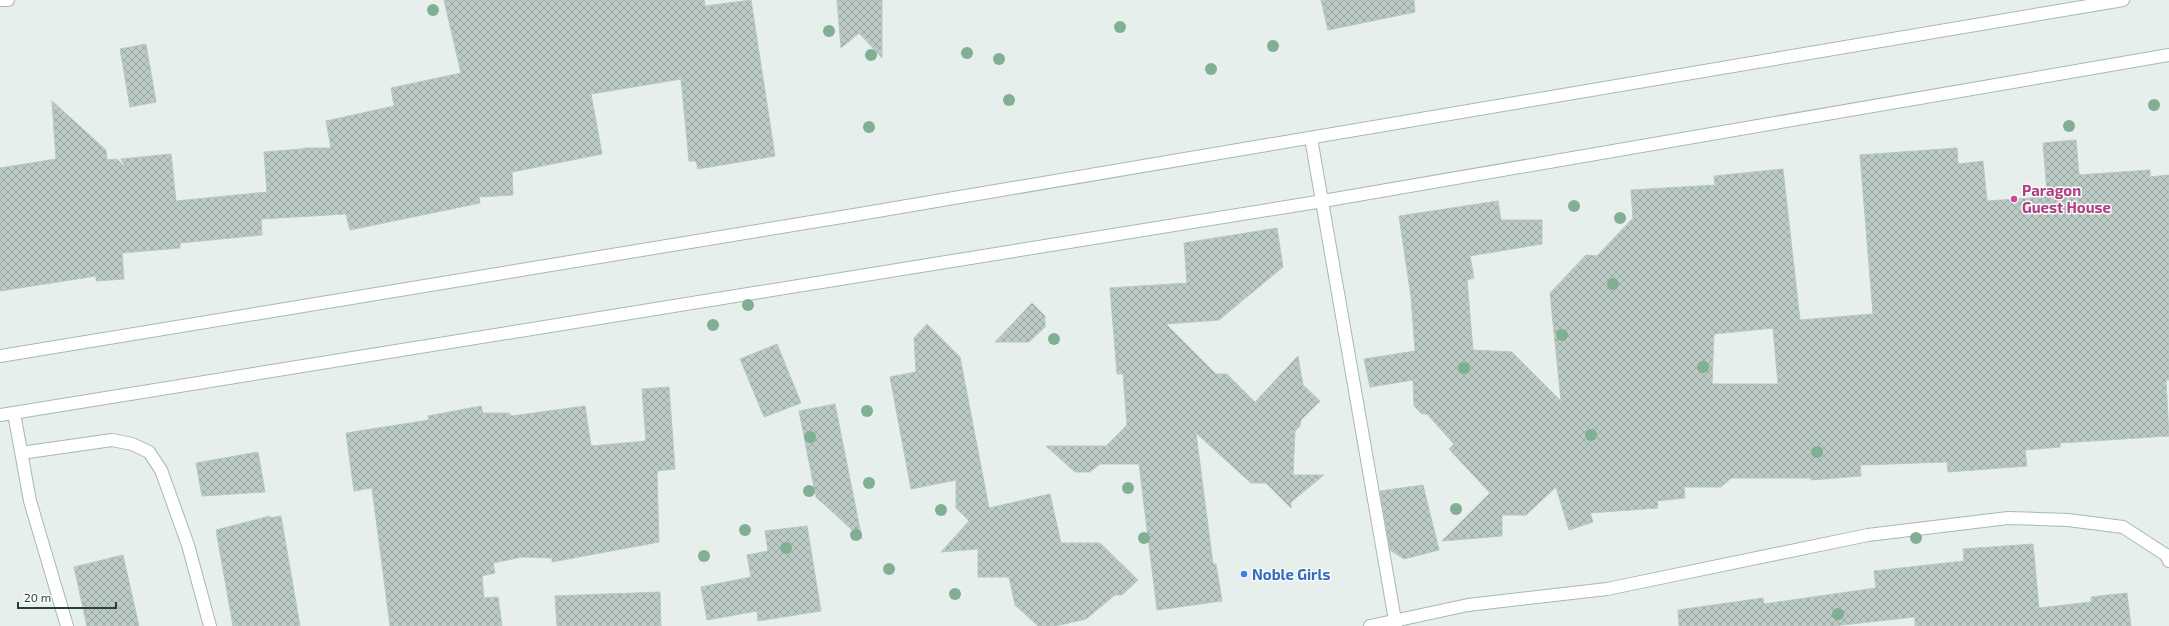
<svg xmlns="http://www.w3.org/2000/svg" width="2169" height="626" viewBox="0 0 2169 626" font-family="'Exo 2',sans-serif">
	<style>
		.building { fill: url(#building-cross-hatch); stroke: #b8c9c2; fill-rule: evenodd }
		.lines { fill: none; stroke-linecap: round; stroke-linejoin: round }
		.street-casing { stroke: #a8b8b2; stroke-width: 14 }
		.street { stroke: #fff; stroke-width: 12 }
		.tree { fill: #80af93 }
		.hotel-dot { fill: #d1479c; stroke: #f7fbf9; stroke-width: 1.5 }
		.shop-dot { fill: #3f7fe0; stroke: #f7fbf9; stroke-width: 1.5 }
		.labels { text-anchor: middle; dominant-baseline: central; stroke-width: 3; stroke-linejoin: round; paint-order: stroke }
		.hotel-label { font-size: 15px; font-weight: bold; fill: #b23c85; stroke: #f7fbf9; text-anchor: start }
		.shop-label { font-size: 15px; font-weight: bold; fill: #366cbe; stroke: #f7fbf9; text-anchor: start }
	</style>
	<defs>
		<pattern id="building-cross-hatch" width="8" height="8" patternUnits="userSpaceOnUse"><rect width="8" height="8" fill="#bbcac4"/><path d="M0 0l8 8M0 8l8-8" fill="none" stroke="#98a6a0"/></pattern>
	</defs>
	<rect width="100%" height="100%" fill="#e6efeb"/>
	<path class="building" d="M444 0H704L705 6 751 0 775 156 698 169 696 161H689L681 79 591 94 602 154 512 172 513 195 479 197 480 203 350 230 346 214 261 219 262 235 180 243V248L122 253 124 279 96 281V276L0 291V168L56 159 52 101 106 150 107 160 117 159 126 168 121 159 171 154 176 201 267 192 264 152 302 149 304 148H331L326 121 394 106 391 88 461 73Z
		M837 0H882V58L859 33 841 48Z
		M1321 0H1414L1415 12 1328 30Z
		M146 44 156 102 130 107 120 49Z
		M2076 140 2079 175 2150 170V177L2169 175V380H2166L2169 436 2060 443V447L2025 450 2027 466 1948 472 1947 462 1860 465 1861 476 1811 480V478H1731L1721 487H1684L1685 498 1657 501 1658 508 1590 513 1593 522 1569 530 1556 487 1526 515H1502V536L1442 541 1490 493 1449 449 1454 444 1427 414H1422L1414 406 1413 380 1370 387 1364 359 1415 351 1411 297 1399 216 1498 201 1501 220H1542V244L1470 256 1474 278 1467 280 1473 350 1512 352 1561 401 1550 293 1586 255 1597 256 1633 218 1631 190 1715 185 1714 176 1783 169 1800 320 1873 314 1860 155 1957 148 1958 164 1983 161 1987 201 2045 197V193H2047L2043 143ZM1773 328 1778 384H1712L1714 334Z
		M1277 228 1283 267 1219 320 1166 324 1216 374H1227L1255 402 1298 356 1303 385 1320 401 1301 420 1300 426 1295 431 1293 475H1324L1291 502V508L1266 483H1251L1196 433 1213 564H1216L1222 601 1157 610 1139 464H1100L1090 472H1075L1046 446H1106L1127 425 1123 374H1117L1110 288 1187 283 1184 243Z
		M1032 303 1045 316V327L1029 342H995Z
		M927 324 960 357 989 508 1050 494 1061 543H1100L1138 580 1122 595H1115L1086 619 1056 626H1038L1015 605 1009 577H978V549L941 552 969 521 956 508V480L911 489 890 377 916 372 914 338Z
		M777 344 801 403 764 417 740 359Z
		M669 387 675 469 657 471 659 542 552 562V558L522 557 493 563 495 573 482 576 484 598 498 597 502 626H390L372 488 354 491 346 433 429 420 428 416 481 406 483 413H509L512 416 585 406 591 446 646 441 642 389Z
		M835 404 862 539 816 497 799 411Z
		M258 452 265 492 202 496 196 463Z
		M1423 485 1439 550 1404 559 1390 550 1380 491Z
		M270 516V518L281 516 300 626H233L216 530Z
		M807 526 821 611 758 621 757 611 707 620 701 587 751 577 747 555 768 551 765 531Z
		M2033 544 2039 608 2091 602V597L2127 593 2131 626H1915V617L1833 626H1679L1678 610 1763 598 1764 604 1876 588 1874 571 1964 561 1963 549Z
		M123 555 139 626H87L74 567Z
		M660 592 661 626H557L555 596Z"/>
	<g class="lines">
		<defs>
			<path id="street" d="M0 0H8
				M1311 138 1396 626
				M0 356 848 216 2123 0
				M14 413 30 501 67 626
				M0 415 1323 201 2169 55
				M21 453 112 440 132 444 149 452 161 470 188 545 210 626
				M1370 626 1468 605 1607 589 1868 535 2008 518 2068 520 2123 527 2166 555 2169 561"/>
		</defs>
		<use href="#street" class="street-casing"/>
		<use href="#street" class="street"/>
	</g>
	<g class="tree">
		<circle cx="433" cy="10" r="6"/>
		<circle cx="1120" cy="27" r="6"/>
		<circle cx="829" cy="31" r="6"/>
		<circle cx="1273" cy="46" r="6"/>
		<circle cx="967" cy="53" r="6"/>
		<circle cx="871" cy="55" r="6"/>
		<circle cx="999" cy="59" r="6"/>
		<circle cx="1211" cy="69" r="6"/>
		<circle cx="1009" cy="100" r="6"/>
		<circle cx="2154" cy="105" r="6"/>
		<circle cx="2069" cy="126" r="6"/>
		<circle cx="869" cy="127" r="6"/>
		<circle cx="1574" cy="206" r="6"/>
		<circle cx="1620" cy="218" r="6"/>
		<circle cx="1613" cy="284" r="6"/>
		<circle cx="748" cy="305" r="6"/>
		<circle cx="713" cy="325" r="6"/>
		<circle cx="1562" cy="335" r="6"/>
		<circle cx="1054" cy="339" r="6"/>
		<circle cx="1703" cy="367" r="6"/>
		<circle cx="1464" cy="368" r="6"/>
		<circle cx="867" cy="411" r="6"/>
		<circle cx="1591" cy="435" r="6"/>
		<circle cx="810" cy="437" r="6"/>
		<circle cx="1817" cy="452" r="6"/>
		<circle cx="869" cy="483" r="6"/>
		<circle cx="1128" cy="488" r="6"/>
		<circle cx="809" cy="491" r="6"/>
		<circle cx="1456" cy="509" r="6"/>
		<circle cx="941" cy="510" r="6"/>
		<circle cx="745" cy="530" r="6"/>
		<circle cx="856" cy="535" r="6"/>
		<circle cx="1144" cy="538" r="6"/>
		<circle cx="1916" cy="538" r="6"/>
		<circle cx="786" cy="548" r="6"/>
		<circle cx="704" cy="556" r="6"/>
		<circle cx="889" cy="569" r="6"/>
		<circle cx="955" cy="594" r="6"/>
		<circle cx="1838" cy="614" r="6"/>
	</g>
	<circle class="hotel-dot" cx="2014" cy="199" r="4"/>
	<circle class="shop-dot" cx="1244" cy="574" r="4"/>
	<g class="labels">
		<g class="hotel-label">
			<text x="2022" y="190">Paragon<tspan x="2022" dy="17">Guest House</tspan></text>
		</g>
		<g class="shop-label">
			<text x="1252" y="574">Noble Girls</text>
		</g>
	</g>
	<path d="M18 602v6h98v-6" fill="none" stroke="#24423a" stroke-width="2"/>
	<text x="24" y="602" font-size="12" fill="#24423a" stroke="#f7fbf9" stroke-width="3" paint-order="stroke">20 m</text>
</svg>
